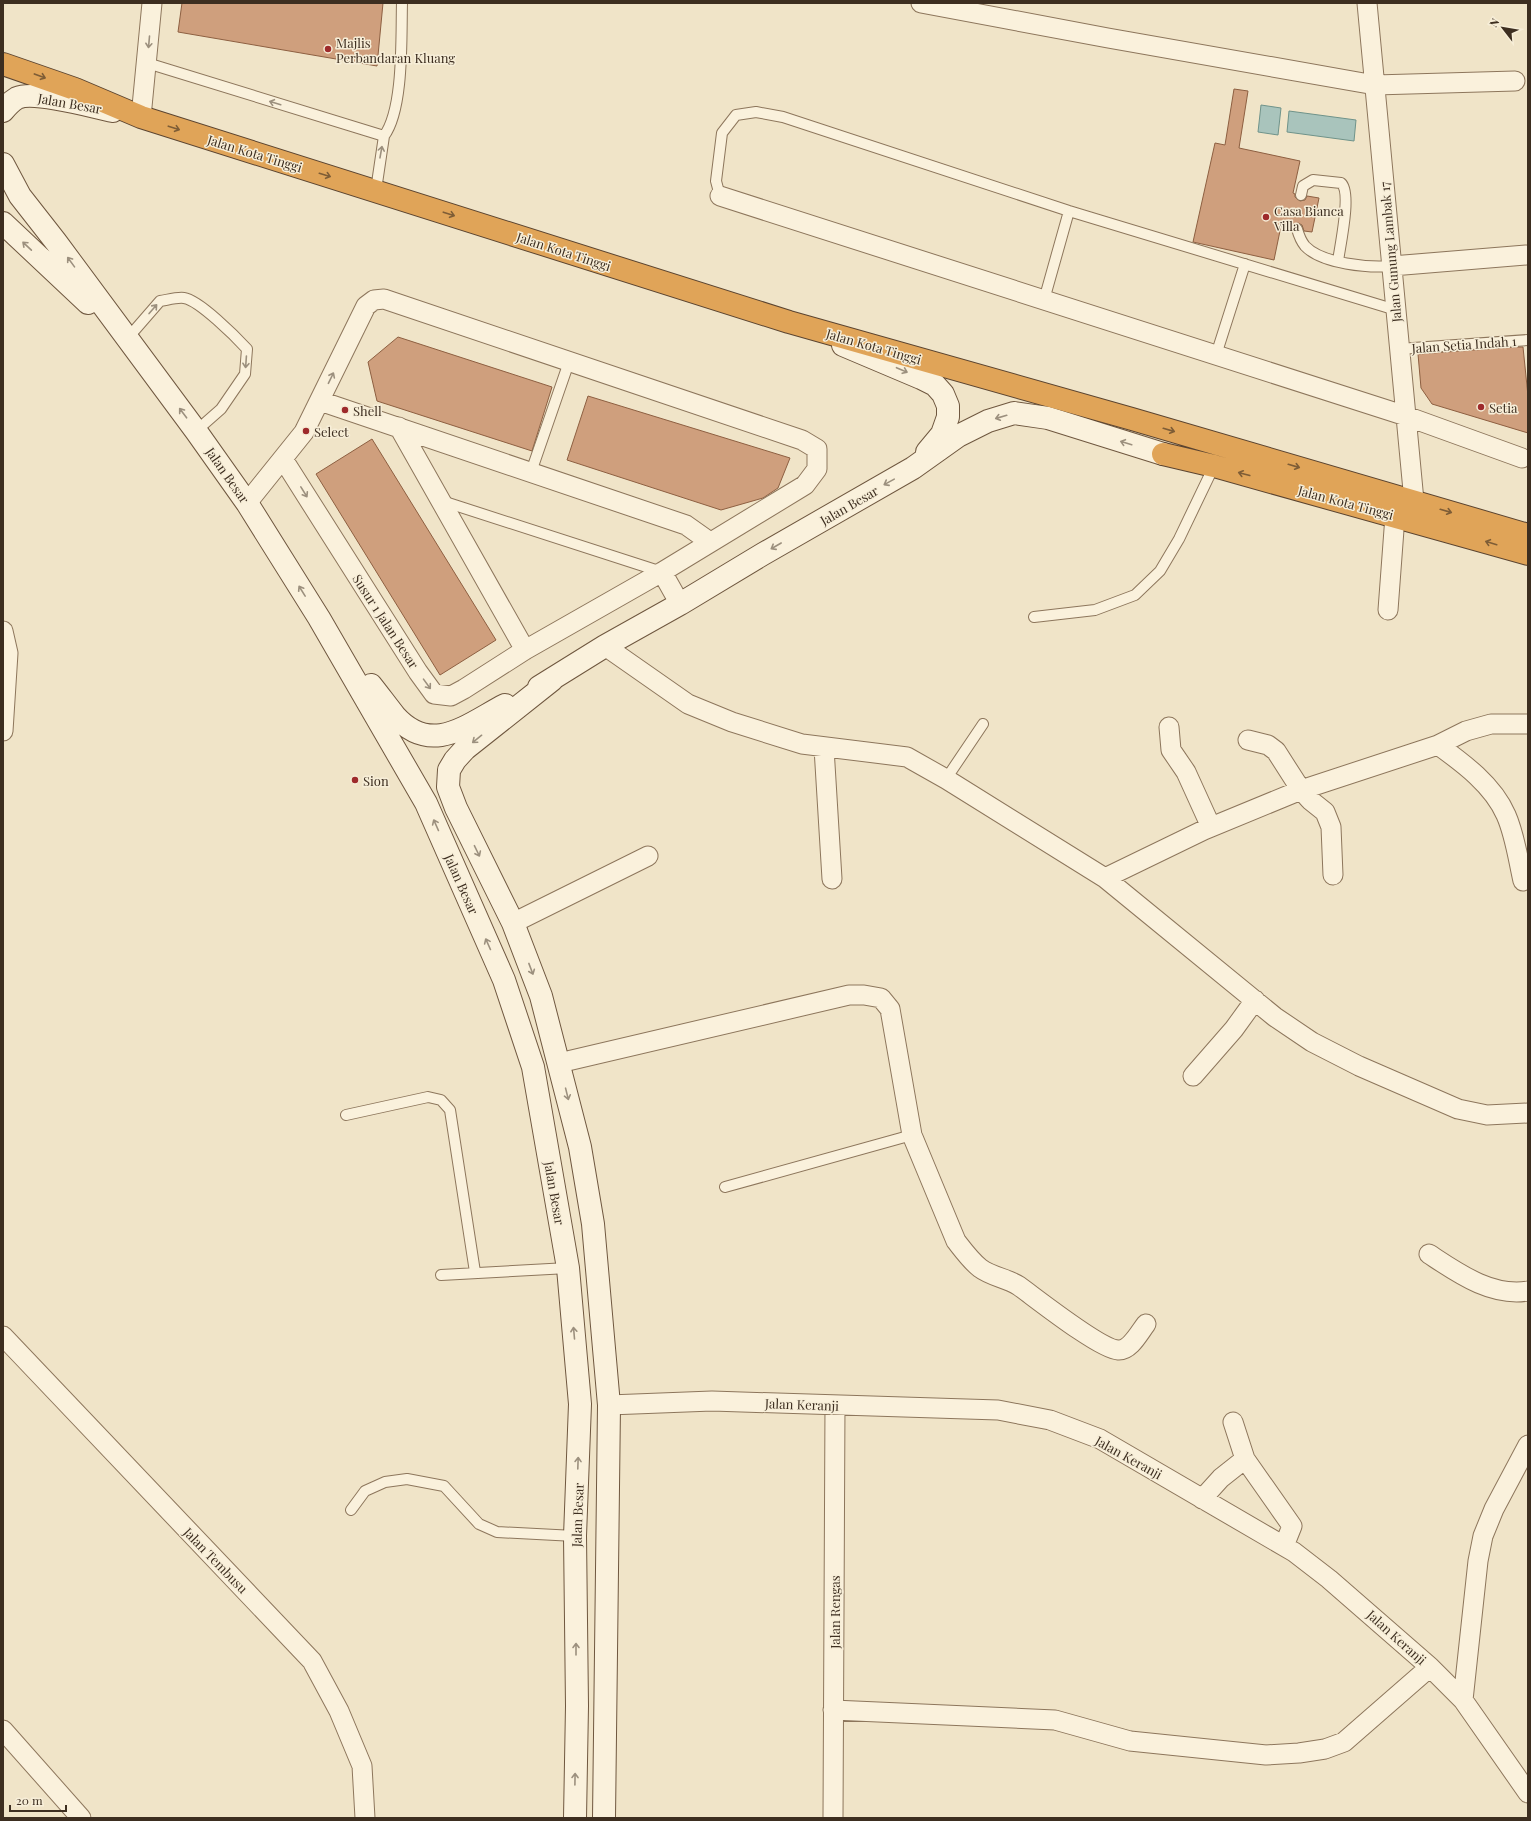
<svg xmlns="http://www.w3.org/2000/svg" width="1531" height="1821" viewBox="0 0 1531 1821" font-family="'Playfair Display',serif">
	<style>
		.water { fill: #a9c4bc; stroke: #6f938a }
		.building { fill: #cf9f7d; stroke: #8d5f41 }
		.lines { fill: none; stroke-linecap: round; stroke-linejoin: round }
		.lane-casing { stroke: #8d765c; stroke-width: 12 }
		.street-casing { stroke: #8d765c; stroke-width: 21 }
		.secondary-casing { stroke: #6f573f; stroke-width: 24 }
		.highway-casing { stroke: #5b4430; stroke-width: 24 }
		.lane { stroke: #faf1dc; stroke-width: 10 }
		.street { stroke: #faf1dc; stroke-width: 19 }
		.secondary { stroke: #faf1dc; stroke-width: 22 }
		.highway { stroke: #e0a458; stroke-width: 22 }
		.oneway { stroke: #9c907e }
		.oneway2 { stroke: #7e5d36 }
		.poi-dot { fill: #9e2a2b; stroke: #f7eed8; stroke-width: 1.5 }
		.labels { text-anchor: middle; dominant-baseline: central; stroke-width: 3; stroke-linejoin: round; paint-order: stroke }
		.poi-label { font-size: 13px; fill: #3d2e20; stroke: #f7eed8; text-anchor: start }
		.street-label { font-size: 13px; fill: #3d2e20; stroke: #f7eed8 }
	</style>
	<rect width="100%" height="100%" fill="#f0e4c8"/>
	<path class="water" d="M1261 105 1281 108 1278 135 1258 132Z
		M1289 111 1356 120 1354 141 1287 132Z"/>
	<path class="building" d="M182 3H383L377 66 178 32Z
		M1234 89 1248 91 1239 148 1300 161 1293 193 1295 194V197L1300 201 1305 200 1307 196 1319 198 1312 232 1304 231 1302 225 1298 223 1293 224 1291 228 1281 226 1274 260 1193 242 1215 143 1225 145Z
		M398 337 552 387 532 451 377 401 368 362Z
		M1515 347H1523L1528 396V433L1432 404 1421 388 1418 354Z
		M588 396 790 458 778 488 763 498 721 510 567 460Z
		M372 439 496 640 440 675 316 474Z"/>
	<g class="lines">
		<defs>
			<path id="lane" d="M147 63 384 136 376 190
				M384 136C404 109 401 37 402 3
				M1301 195 1303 186 1313 180 1341 183C1352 192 1340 246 1338 261
				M720 196 716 181 722 133 736 115 756 112 783 117 1069 211 1396 310
				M1297 229C1299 236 1301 241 1305 246 1322 264 1369 268 1392 266
				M1044 300 1069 211
				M127 339 160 301C167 300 177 297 184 298 199 300 236 337 247 349L245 374 221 409 196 431
				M1399 349 1528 340
				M1216 355 1245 264
				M531 472 569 362
				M442 501 662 572
				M1034 617 1095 610 1135 595 1160 571 1179 539 1214 466
				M946 779 983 724
				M346 1115 428 1097 441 1100 450 1110 475 1272
				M725 1187 912 1135
				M441 1275 568 1268
				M351 1510 365 1491 385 1482 407 1479 444 1486 479 1524 497 1532 575 1536"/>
			<path id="street" d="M921 3 1108 38 1375 85 1515 81
				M1367 3 1414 501
				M141 117 152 3
				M720 196 1406 416 1522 458
				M1392 266 1526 255
				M320 401 686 525 710 542
				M399 427 525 650
				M247 503 304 432 366 306 374 300 384 299 802 440 817 449V469L805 485 662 572 525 650 464 689 451 696 434 694 418 672 283 459
				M662 572 680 604
				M1388 610 1395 516
				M3 631 8 653 3 731
				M605 646 688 704 732 722 802 744 907 757 946 779 1105 878 1275 1017 1312 1042 1359 1066 1458 1109 1487 1115 1528 1113
				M1169 727 1171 750 1186 772 1211 827
				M1248 740 1268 745 1276 751 1301 790 1310 800 1325 812 1331 827 1333 875
				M1438 745 1466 731 1491 724H1528
				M824 748 832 879
				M1105 878 1204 830 1301 790 1438 745C1463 763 1493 785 1506 815 1515 835 1518 859 1523 881
				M513 923 648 856
				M559 1063 849 995H864L881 998 890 1009 912 1135 956 1241C963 1250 971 1261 980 1268 992 1277 1007 1278 1019 1286 1037 1299 1100 1349 1118 1350 1130 1351 1139 1333 1146 1324
				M1193 1076 1234 1029 1255 1000
				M1429 1254C1458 1273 1491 1297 1528 1291
				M3 1336 312 1661 339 1711 362 1766 365 1818
				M609 1405 712 1401 998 1410 1050 1420 1100 1439 1294 1552 1329 1579 1430 1667 1463 1700 1528 1793
				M1233 1422 1245 1459 1292 1526 1284 1546
				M1202 1499 1221 1478 1245 1459
				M1463 1700 1478 1561 1483 1536 1494 1509 1528 1445
				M833 1710 1055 1720 1130 1741 1266 1755 1299 1753 1325 1749 1344 1742 1430 1667
				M3 1730 81 1818
				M833 1818 835 1405"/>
			<path id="secondary" d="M3 111C7 106 12 101 17 98 35 90 92 107 113 111
				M3 164 20 196 56 242 196 431 247 503 319 618 426 803 504 980 533 1067 568 1268 580 1404 575 1536 577 1706 575 1818
				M3 223 88 303
				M843 345 921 378 935 385 943 394 948 406V417L942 434 927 452
				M552 680 465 749 455 760 449 770 448 787 456 808 513 923 541 996 580 1147 593 1224 609 1405 604 1818
				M371 685C379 695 387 706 395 716 432 757 468 724 505 705
				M539 687 605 646 680 604 763 554 913 468 958 436 988 421 1014 413 1048 418 1163 454"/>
			<path id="highway" d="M3 64 75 89 141 117 789 322 1132 419 1528 535
				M1163 454 1214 466 1528 554"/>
		</defs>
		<use href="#lane" class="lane-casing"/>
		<use href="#street" class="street-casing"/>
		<use href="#secondary" class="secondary-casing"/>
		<use href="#highway" class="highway-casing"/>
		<use href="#lane" class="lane"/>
		<use href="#street" class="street"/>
		<use href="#secondary" class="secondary"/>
		<use href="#highway" class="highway"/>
	</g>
	<defs><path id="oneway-shaft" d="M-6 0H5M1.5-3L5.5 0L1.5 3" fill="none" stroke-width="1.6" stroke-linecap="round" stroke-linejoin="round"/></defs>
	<g class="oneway">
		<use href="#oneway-shaft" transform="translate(149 42) rotate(95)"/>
		<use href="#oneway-shaft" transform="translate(275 103) rotate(-163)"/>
		<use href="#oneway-shaft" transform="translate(381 152) rotate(-80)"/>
		<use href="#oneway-shaft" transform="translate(27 246) rotate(-137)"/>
		<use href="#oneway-shaft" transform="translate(71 262) rotate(-126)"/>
		<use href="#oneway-shaft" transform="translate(153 309) rotate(-49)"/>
		<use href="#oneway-shaft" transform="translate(246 362) rotate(94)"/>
		<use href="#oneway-shaft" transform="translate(902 370) rotate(23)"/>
		<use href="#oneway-shaft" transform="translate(331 378) rotate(-64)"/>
		<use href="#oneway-shaft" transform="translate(183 413) rotate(-127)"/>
		<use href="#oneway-shaft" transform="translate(1001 417) rotate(164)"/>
		<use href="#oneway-shaft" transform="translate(1126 443) rotate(-163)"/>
		<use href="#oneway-shaft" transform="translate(889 482) rotate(151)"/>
		<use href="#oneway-shaft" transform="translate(304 492) rotate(58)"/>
		<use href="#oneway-shaft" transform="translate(776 546) rotate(150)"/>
		<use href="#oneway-shaft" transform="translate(302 591) rotate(-122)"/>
		<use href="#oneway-shaft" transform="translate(427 684) rotate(54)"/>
		<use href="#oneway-shaft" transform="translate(477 739) rotate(141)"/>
		<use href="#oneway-shaft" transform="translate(436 825) rotate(-114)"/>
		<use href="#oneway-shaft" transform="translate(477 851) rotate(64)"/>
		<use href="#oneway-shaft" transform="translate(488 944) rotate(-114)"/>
		<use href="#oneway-shaft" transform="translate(531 969) rotate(69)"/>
		<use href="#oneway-shaft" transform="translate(567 1094) rotate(76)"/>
		<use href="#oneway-shaft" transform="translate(574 1333) rotate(-95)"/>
		<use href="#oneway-shaft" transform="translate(578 1463) rotate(-88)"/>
		<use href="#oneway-shaft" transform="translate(576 1649) rotate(-90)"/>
		<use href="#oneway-shaft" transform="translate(575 1779) rotate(-89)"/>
	</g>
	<g class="oneway2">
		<use href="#oneway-shaft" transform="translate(40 76) rotate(20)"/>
		<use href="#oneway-shaft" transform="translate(174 128) rotate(18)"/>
		<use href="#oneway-shaft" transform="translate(325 175) rotate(17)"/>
		<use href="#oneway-shaft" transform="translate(449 214) rotate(18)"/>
		<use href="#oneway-shaft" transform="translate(1169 430) rotate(16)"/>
		<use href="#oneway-shaft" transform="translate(1294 466) rotate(16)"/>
		<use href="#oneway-shaft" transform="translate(1244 474) rotate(-165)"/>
		<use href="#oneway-shaft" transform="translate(1446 511) rotate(16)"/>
		<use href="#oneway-shaft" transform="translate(1491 543) rotate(-163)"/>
	</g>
	<g class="poi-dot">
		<circle cx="328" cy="49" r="4"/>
		<circle cx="1266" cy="217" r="4"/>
		<circle cx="1481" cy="407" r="4"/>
		<circle cx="345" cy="410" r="4"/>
		<circle cx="306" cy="431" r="4"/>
		<circle cx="355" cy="780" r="4"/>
	</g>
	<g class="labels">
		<g class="poi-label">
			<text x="336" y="42">Majlis<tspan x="336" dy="15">Perbandaran Kluang</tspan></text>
			<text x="1274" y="210">Casa Bianca<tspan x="1274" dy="15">Villa</tspan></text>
			<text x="1489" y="407">Setia</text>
			<text x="353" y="410">Shell</text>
			<text x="314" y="431">Select</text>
			<text x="363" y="780">Sion</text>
		</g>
		<g class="street-label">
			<text transform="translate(70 103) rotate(10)">Jalan Besar</text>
			<text transform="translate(255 153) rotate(17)">Jalan Kota Tinggi</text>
			<text transform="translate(564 251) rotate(18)">Jalan Kota Tinggi</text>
			<text transform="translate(1390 252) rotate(-95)">Jalan Gunung Lambak 17</text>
			<text transform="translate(1464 344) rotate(-4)">Jalan Setia Indah 1</text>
			<text transform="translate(874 346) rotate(16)">Jalan Kota Tinggi</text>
			<text transform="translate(228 475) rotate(55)">Jalan Besar</text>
			<text transform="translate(1346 502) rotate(15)">Jalan Kota Tinggi</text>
			<text transform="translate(849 505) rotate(-30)">Jalan Besar</text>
			<text transform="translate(386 621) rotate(57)">Susur 1 Jalan Besar</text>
			<text transform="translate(462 884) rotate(66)">Jalan Besar</text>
			<text transform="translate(555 1193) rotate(80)">Jalan Besar</text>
			<text transform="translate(802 1404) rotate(2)">Jalan Keranji</text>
			<text transform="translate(1129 1457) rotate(29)">Jalan Keranji</text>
			<text transform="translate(577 1515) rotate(-88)">Jalan Besar</text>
			<text transform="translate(216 1560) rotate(46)">Jalan Tembusu</text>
			<text transform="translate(834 1612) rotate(-90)">Jalan Rengas</text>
			<text transform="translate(1397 1637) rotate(42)">Jalan Keranji</text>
		</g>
	</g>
	<rect width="1531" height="1821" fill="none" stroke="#3d2e20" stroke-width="8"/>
	<g transform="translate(1503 28) rotate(301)" stroke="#f7eed8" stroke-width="3" paint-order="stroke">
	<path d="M0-3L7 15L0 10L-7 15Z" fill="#3d2e20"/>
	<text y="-6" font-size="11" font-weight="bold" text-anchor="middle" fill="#3d2e20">N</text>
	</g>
	<path d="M10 1805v6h56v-6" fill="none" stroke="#3d2e20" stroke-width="2"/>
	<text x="16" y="1805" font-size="12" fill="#3d2e20" stroke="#f7eed8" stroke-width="3" paint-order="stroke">20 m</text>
</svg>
